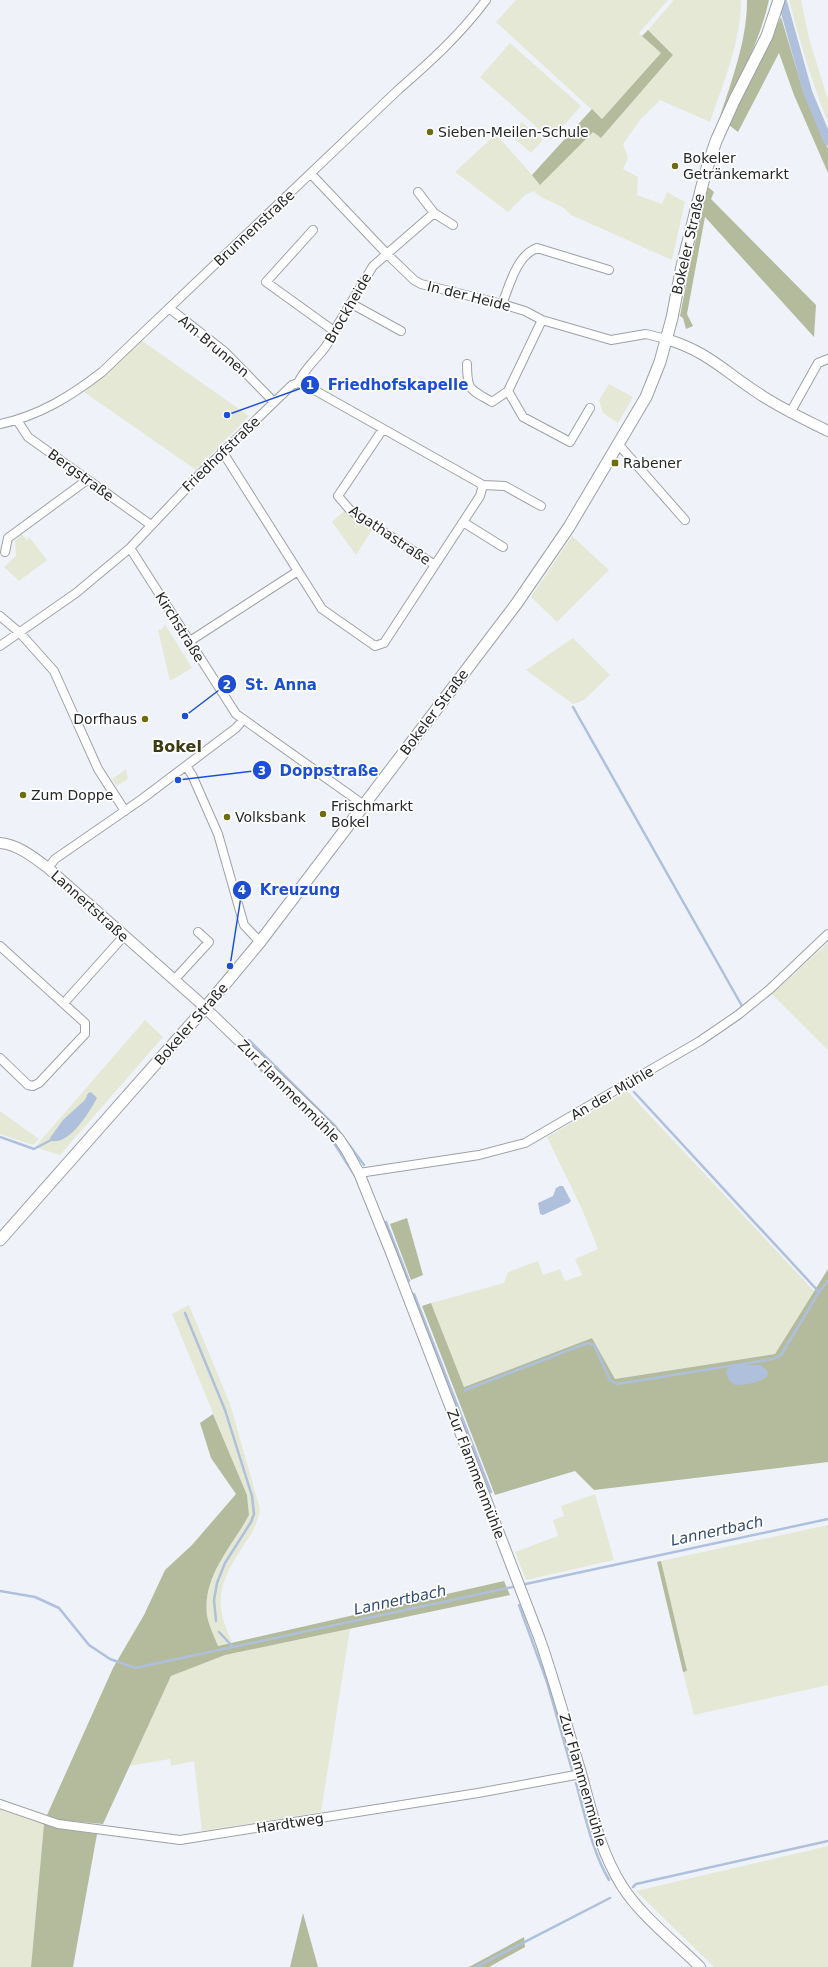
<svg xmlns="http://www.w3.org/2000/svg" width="828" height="1967" viewBox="0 0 828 1967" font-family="'DejaVu Sans',sans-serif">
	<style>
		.green { fill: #e4e8d5 }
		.forest { fill: #b4bb9c }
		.water { fill: #aec0db }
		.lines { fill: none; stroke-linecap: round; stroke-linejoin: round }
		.stream { stroke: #aec0db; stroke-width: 2.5 }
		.canal { stroke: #aec0db; stroke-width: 9 }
		.minor-casing { stroke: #9da1a6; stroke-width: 10 }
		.tertiary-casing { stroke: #9da1a6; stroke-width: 12 }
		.secondary-casing { stroke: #9da1a6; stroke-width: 13 }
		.minor { stroke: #fff; stroke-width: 8 }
		.tertiary { stroke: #fff; stroke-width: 10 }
		.secondary { stroke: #fff; stroke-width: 11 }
		.poi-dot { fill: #6d6d0f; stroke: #fff; stroke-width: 1.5 }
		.labels { text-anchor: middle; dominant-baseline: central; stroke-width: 3.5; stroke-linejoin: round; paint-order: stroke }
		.poi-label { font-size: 14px; fill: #262729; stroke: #fff; text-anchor: start }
		.street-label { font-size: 14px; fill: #262729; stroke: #fff }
		.water-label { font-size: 15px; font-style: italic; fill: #2f4970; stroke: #fff }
		.quarter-label { font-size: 16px; font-weight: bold; fill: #3b3c13; stroke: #fff }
		.leader { fill: none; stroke: #1d4ed8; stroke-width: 1.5 }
		.callout-dot { fill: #1d4ed8; stroke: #fff; stroke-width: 1.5 }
		.mark-label { font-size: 12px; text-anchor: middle; font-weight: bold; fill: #fff }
		.callout-label { font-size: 15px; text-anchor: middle; font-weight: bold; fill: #1d4ed8; stroke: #fff; stroke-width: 3.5; stroke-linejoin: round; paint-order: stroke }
	</style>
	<rect width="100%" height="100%" fill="#eff3f9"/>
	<path class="green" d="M516 0H668L639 33 662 53 602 119 496 22Z
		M674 0H741C741 42 723 83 710 122L660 100 640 120 623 144 628 158 623 169 638 177 637 195 662 204 667 192 685 202 672 260 571 215C558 200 546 204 534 191L525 195 508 212 455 172 496 134 540 184 593 132 601 138 673 55 648 30Z
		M789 0H801L809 38 828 100V123C812 83 800 42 789 0Z
		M510 43 581 106 551 140 480 77Z
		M522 122 543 140 531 153 510 135Z
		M141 340 249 416 196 470 84 392 104 375Z
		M609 384 633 397 618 423 603 413 599 400Z
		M344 511 372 530 356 555 332 522Z
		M22 534 27 540 29 537 47 560 19 581 4 567 16 556 15 541Z
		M572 536 609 570 557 622 531 597Z
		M165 624 192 668 170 681 158 630 162 629Z
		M573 638 610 675 584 700 573 704 526 670Z
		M126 769 128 779 117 786 112 779Z
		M828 943V1050L772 994Z
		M145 1020 163 1037 60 1155 35 1147Z
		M627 1091 814 1291 775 1354 615 1379 592 1338 463 1387 431 1303 504 1283 508 1272 538 1261 543 1275 560 1269 565 1281 582 1275 575 1259 598 1249 582 1209 547 1137Z
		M0 1111 39 1139 33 1145 0 1134Z
		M189 1305 230 1404 260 1509C257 1526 252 1533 242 1548 219 1583 213 1603 232 1642L218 1646C214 1636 209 1626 207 1616 202 1577 232 1547 249 1515L247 1495 172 1314Z
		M595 1494 614 1560 526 1580 515 1552 558 1536 553 1520 564 1516 561 1506Z
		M828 1525V1685L694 1715 683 1672 686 1671 661 1561Z
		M350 1629 321 1812 202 1831 194 1761 171 1766 170 1759 129 1766 171 1676 225 1655Z
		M0 1809 44 1824 31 1967H0Z
		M828 1846V1967H714L636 1891Z"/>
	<path class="forest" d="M747 0H769C760 41 739 80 720 117 732 79 747 41 747 0Z
		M781 17 804 94 828 149V173L794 95 779 53 738 132 729 125Z
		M648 30 673 55 601 138 593 132 540 185 532 175 592 109 602 119 661 53 642 36Z
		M708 187 714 192 711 199 816 305 814 337 705 217 687 314 693 326 686 329 683 318 680 316 689 269Z
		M407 1218 423 1275 411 1280 390 1224Z
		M828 1269V1462L594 1490 575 1471 495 1495 422 1306 431 1303 464 1387 592 1338 615 1379 775 1354Z
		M213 1414 247 1495 249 1515C232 1547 202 1576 207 1616 209 1626 214 1636 218 1646L504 1581 510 1595 225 1655 171 1676 103 1824 59 1820 47 1815 113 1668 144 1615 165 1570 192 1545 236 1494 211 1458 200 1423Z
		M661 1561 687 1671 683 1672 657 1562Z
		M44 1824 56 1828 97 1834 73 1967H31Z
		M303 1913 318 1967H290Z
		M524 1937 525 1947 489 1967H469Z"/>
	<path class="water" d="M91 1092 97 1098C89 1112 71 1144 52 1141L50 1138 63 1120 85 1100 88 1093Z
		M560 1186H563L571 1201 569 1203 543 1215 540 1214 538 1203 553 1196 556 1188Z
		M737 1365H760L767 1370 768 1376C758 1383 747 1385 735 1385L729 1380 726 1373 727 1369Z"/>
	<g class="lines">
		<path class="stream" d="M573 707 742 1006
			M249 1040 335 1126 364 1165
			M255 1064 334 1143 355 1176
			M634 1092 819 1292
			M0 1137 34 1149 51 1140
			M386 1222 409 1281
			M414 1294 491 1492
			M185 1313 225 1410 252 1496 254 1514 251 1522 225 1563 217 1583 214 1600 216 1621
			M465 1390 588 1343 594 1345 610 1380 617 1384 773 1359 781 1355 819 1292 828 1281
			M521 1585 828 1519
			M0 1591 35 1597 59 1608 89 1645 110 1659 135 1668 517 1586
			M519 1605 547 1682 572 1770
			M219 1632 233 1647
			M576 1783C585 1815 592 1851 609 1880
			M633 1887 636 1884 828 1841
			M476 1967 610 1898"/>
		<path class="canal" d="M782 0 808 93 828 141"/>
		<defs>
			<path id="minor" d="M311 174 386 253 414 280 421 284 502 304 525 311 542 320 611 340 646 334 666 339
				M434 213 453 225
				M313 230 266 282 334 331
				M352 304 401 331
				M502 304C510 285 516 256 537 248L609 270
				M169 308 225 352 274 402
				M467 364C467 391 470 389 492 402L508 391 542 320
				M298 383C307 363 327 352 334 331L373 266 434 213 418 192
				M508 391 523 417 570 442 590 408
				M790 413 818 363 828 359
				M17 420 28 437 151 525
				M0 424C39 416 71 396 102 372L398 90C429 63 461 34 486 0
				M383 429 338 496 350 510 435 565
				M619 445 685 520
				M483 485 505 486 541 506
				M463 522 503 547
				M130 548 236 714 364 805
				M5 552 8 538 87 480
				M0 616 20 633 54 671 98 769 125 811
				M190 641 298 571
				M0 646 76 593 130 548 199 475 292 385 298 383 309 387 483 485 480 496 384 643 375 646 322 609 222 451
				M186 766 192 775 218 834 244 925 260 942
				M48 868 55 859 142 799 236 728 242 721
				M174 980 209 942 198 932
				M64 1003 124 936
				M0 1058 28 1085 33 1086 39 1083 85 1034V1023L0 946
				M359 1173 479 1155 525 1143 700 1041 738 1015 770 989 828 934
				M0 1804 58 1824 180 1840 478 1793 581 1774"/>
			<path id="tertiary" d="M666 339C707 351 724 371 758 393 780 408 804 419 828 431
				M0 843C19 845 33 857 48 868L197 1000 313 1112 339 1139 347 1151 359 1173 390 1250 539 1637C555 1682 567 1728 581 1773 592 1813 600 1851 622 1886 641 1916 675 1942 700 1967"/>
			<path id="secondary" d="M0 1240 205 1008 260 942 517 603 569 527 646 397 660 362 672 318 682 266 705 174 716 141 734 101 767 36 779 0"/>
		</defs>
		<use href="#minor" class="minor-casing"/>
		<use href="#tertiary" class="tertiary-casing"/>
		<use href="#secondary" class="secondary-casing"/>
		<use href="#minor" class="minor"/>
		<use href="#tertiary" class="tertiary"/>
		<use href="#secondary" class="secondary"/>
	</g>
	<g class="poi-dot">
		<circle cx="430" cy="132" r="4"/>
		<circle cx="675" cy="166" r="4"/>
		<rect x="611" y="459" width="8" height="8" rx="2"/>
		<circle cx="145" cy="719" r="4"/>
		<circle cx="23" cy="795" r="4"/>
		<circle cx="323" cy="814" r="4"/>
		<circle cx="227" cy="817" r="4"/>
	</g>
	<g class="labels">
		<g class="poi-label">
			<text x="438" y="132">Sieben-Meilen-Schule</text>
			<text x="683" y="158">Bokeler<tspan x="683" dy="16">Getränkemarkt</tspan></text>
			<text x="623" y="463">Rabener</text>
			<text x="137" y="719" text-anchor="end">Dorfhaus</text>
			<text x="31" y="795">Zum Doppe</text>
			<text x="331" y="806">Frischmarkt<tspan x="331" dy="16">Bokel</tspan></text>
			<text x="235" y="817">Volksbank</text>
		</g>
		<g class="street-label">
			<text transform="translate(254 228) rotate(-43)">Brunnenstraße</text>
			<text transform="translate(688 244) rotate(-77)">Bokeler Straße</text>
			<text transform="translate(469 296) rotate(14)">In der Heide</text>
			<text transform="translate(348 308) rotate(-60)">Brockheide</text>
			<text transform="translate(214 346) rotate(40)">Am Brunnen</text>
			<text transform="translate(221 454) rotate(-44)">Friedhofstraße</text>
			<text transform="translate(81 475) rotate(36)">Bergstraße</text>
			<text transform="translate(390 535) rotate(34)">Agathastraße</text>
			<text transform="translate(180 627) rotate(58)">Kirchstraße</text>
			<text transform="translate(434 712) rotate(-53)">Bokeler Straße</text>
			<text transform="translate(90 906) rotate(42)">Lannertstraße</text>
			<text transform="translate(191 1024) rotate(-49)">Bokeler Straße</text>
			<text transform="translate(289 1091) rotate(45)">Zur Flammenmühle</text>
			<text transform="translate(612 1093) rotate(-30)">An der Mühle</text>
			<text transform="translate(476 1474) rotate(69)">Zur Flammenmühle</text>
			<text transform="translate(583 1780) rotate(74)">Zur Flammenmühle</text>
			<text transform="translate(290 1823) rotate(-9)">Hardtweg</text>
		</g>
		<g class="water-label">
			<text transform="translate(717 1531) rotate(-12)">Lannertbach</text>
			<text transform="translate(400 1600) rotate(-12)">Lannertbach</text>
		</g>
		<g class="quarter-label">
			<text x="177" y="746">Bokel</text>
		</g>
	</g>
	<path class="leader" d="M227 415L310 385M185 716L227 684M178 780L262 770M230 966L242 890"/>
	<g class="callout-dot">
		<circle cx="227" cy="415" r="4"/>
		<circle cx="185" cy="716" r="4"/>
		<circle cx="178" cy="780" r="4"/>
		<circle cx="230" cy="966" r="4"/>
		<circle cx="310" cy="385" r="10"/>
		<circle cx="227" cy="684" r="10"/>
		<circle cx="262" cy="770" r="10"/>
		<circle cx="242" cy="890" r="10"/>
	</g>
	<g class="mark-label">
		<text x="310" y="389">1</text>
		<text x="227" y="689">2</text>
		<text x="262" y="775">3</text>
		<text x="242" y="894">4</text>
	</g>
	<g class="callout-label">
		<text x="398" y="390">Friedhofskapelle</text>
		<text x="281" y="690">St. Anna</text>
		<text x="329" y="776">Doppstraße</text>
		<text x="300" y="895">Kreuzung</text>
	</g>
</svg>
